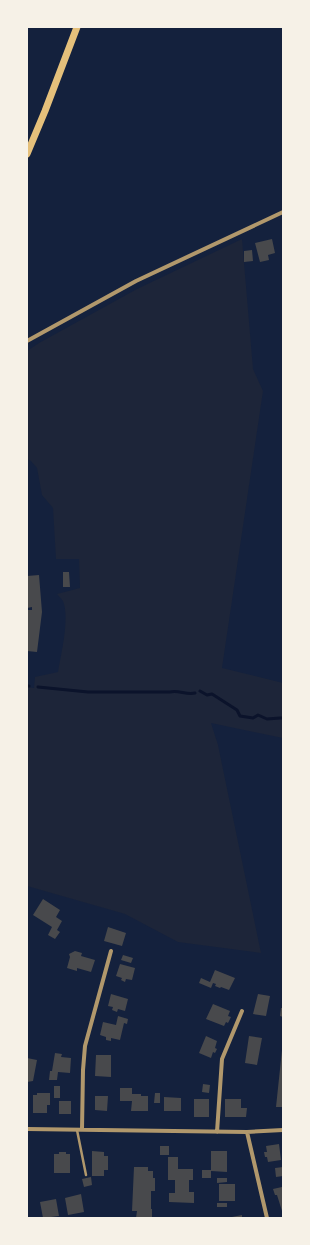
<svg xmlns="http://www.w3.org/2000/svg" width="310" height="1245" viewBox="0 0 310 1245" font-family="'Golos Text',sans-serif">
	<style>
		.green { fill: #1d2539 }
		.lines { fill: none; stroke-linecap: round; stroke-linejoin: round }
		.stream { stroke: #0b132b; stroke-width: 3 }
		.building { fill: #48494c }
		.service { stroke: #b1986c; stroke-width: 2.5 }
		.minor { stroke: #b1986c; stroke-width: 4 }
		.secondary { stroke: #e5c07b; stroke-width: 7 }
	</style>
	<rect width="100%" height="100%" fill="#14213d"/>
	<path class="green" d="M242 239 253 369 263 391 222 668 283 683V738L211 723 218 745 261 953 178 942 125 914 27 886V687L34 688 35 677 58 672C61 654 70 618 63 601 61 599 59 596 57 594L80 588 79 559H56L53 508 42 495 37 468 31 461 27 459V351L39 343 137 289Z"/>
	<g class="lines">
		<path class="stream" d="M27 686H29
			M38 687 88 692H170C179 690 186 695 195 693
			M200 691 207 695 212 694 237 710 240 716 253 718 258 715 267 719 280 718H283"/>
	</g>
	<path class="building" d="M272 239 275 253 268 255 269 260 260 262 255 243Z
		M252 250 253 261 244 262V251Z
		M63 572H69L70 587H63Z
		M39 575 42 612 37 652 27 651V610H32V607L27 608V576Z
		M43 899 60 910 56 917 62 921 57 930 60 932 55 939 48 935 52 927 33 915Z
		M108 927 126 933 122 946 104 941Z
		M75 951 82 953 81 956 95 960 91 972 77 968V971L67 968 70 957 69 954Z
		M123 955 133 958 131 963 121 960Z
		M120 964 135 968 132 980 126 979 125 982 121 980 122 978 116 976Z
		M215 970 235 978 229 990 221 987 220 988 215 986 216 984 213 983 211 988 199 983 201 978 210 982Z
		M111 994 128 999 125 1011 118 1009 117 1012 112 1010 113 1007 108 1006Z
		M258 994 270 996 266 1016 253 1014Z
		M213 1004 230 1011 228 1016 231 1017 228 1023 226 1022 224 1026 206 1019Z
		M281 1008H283V1017L280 1016Z
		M118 1016 128 1019 127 1024 124 1023 120 1040 111 1038V1041L106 1040V1037L100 1035 103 1022 116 1025Z
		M206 1036 217 1041 215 1048 217 1049 215 1053 213 1052 211 1058 199 1053Z
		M249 1036 262 1038 257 1065 245 1063Z
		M282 1050H283V1107H276Z
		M55 1053 62 1054 61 1057 71 1058 70 1073 58 1072 57 1080H49L50 1071H52Z
		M96 1055H111V1077L95 1076Z
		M27 1058 37 1060 33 1081 27 1082Z
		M203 1084 210 1085 209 1093 202 1092Z
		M54 1086H60V1098H54Z
		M120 1088H132V1094H141V1096H148V1111H131L132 1101H120Z
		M37 1093H50V1105H47V1113H33V1095H37Z
		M155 1093H160V1103H154Z
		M95 1096H108L107 1111 95 1110Z
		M164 1097 181 1098V1111H164Z
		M194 1099H209V1117H194Z
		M225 1099H241V1108H247L246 1117H225Z
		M59 1101H71V1114H59Z
		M279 1144 281 1160 268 1162 267 1157H265L264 1152H267L266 1146Z
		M160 1146H169V1155H160Z
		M92 1151 104 1152V1156H108V1170H104V1176H92Z
		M211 1151H227V1172L211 1171V1178H202V1170H211Z
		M59 1152H66V1154H70V1173H54V1154H59Z
		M168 1157H178V1169H193V1180H189V1192H194V1203L169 1202V1193H175V1180H168Z
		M134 1167H148V1171H153V1178H155V1191H151V1209H152V1218H136L137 1211H132Z
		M283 1167V1176L276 1177 275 1168Z
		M91 1177 92 1185 84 1187 82 1179Z
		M217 1178H227V1182L217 1183Z
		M219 1184H235V1201H219Z
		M282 1187 283 1190 282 1211 277 1195H275L273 1189Z
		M81 1194 84 1212 68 1215 65 1198Z
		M56 1199 59 1216 43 1218 40 1202Z
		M217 1203H227V1207H217Z
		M242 1215V1218H232V1217Z"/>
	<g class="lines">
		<path class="service" d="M77 1130 86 1175"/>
		<path class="minor" d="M27 341 136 281 283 212
			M27 1129 247 1132 283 1130
			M82 1129 83 1070 85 1046 111 951
			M217 1132 222 1059 242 1011
			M247 1132 267 1218"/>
		<path class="secondary" d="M27 154 45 111 77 27"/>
	</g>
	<rect width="310" height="1245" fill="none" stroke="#f6f1e7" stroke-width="56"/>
</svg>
